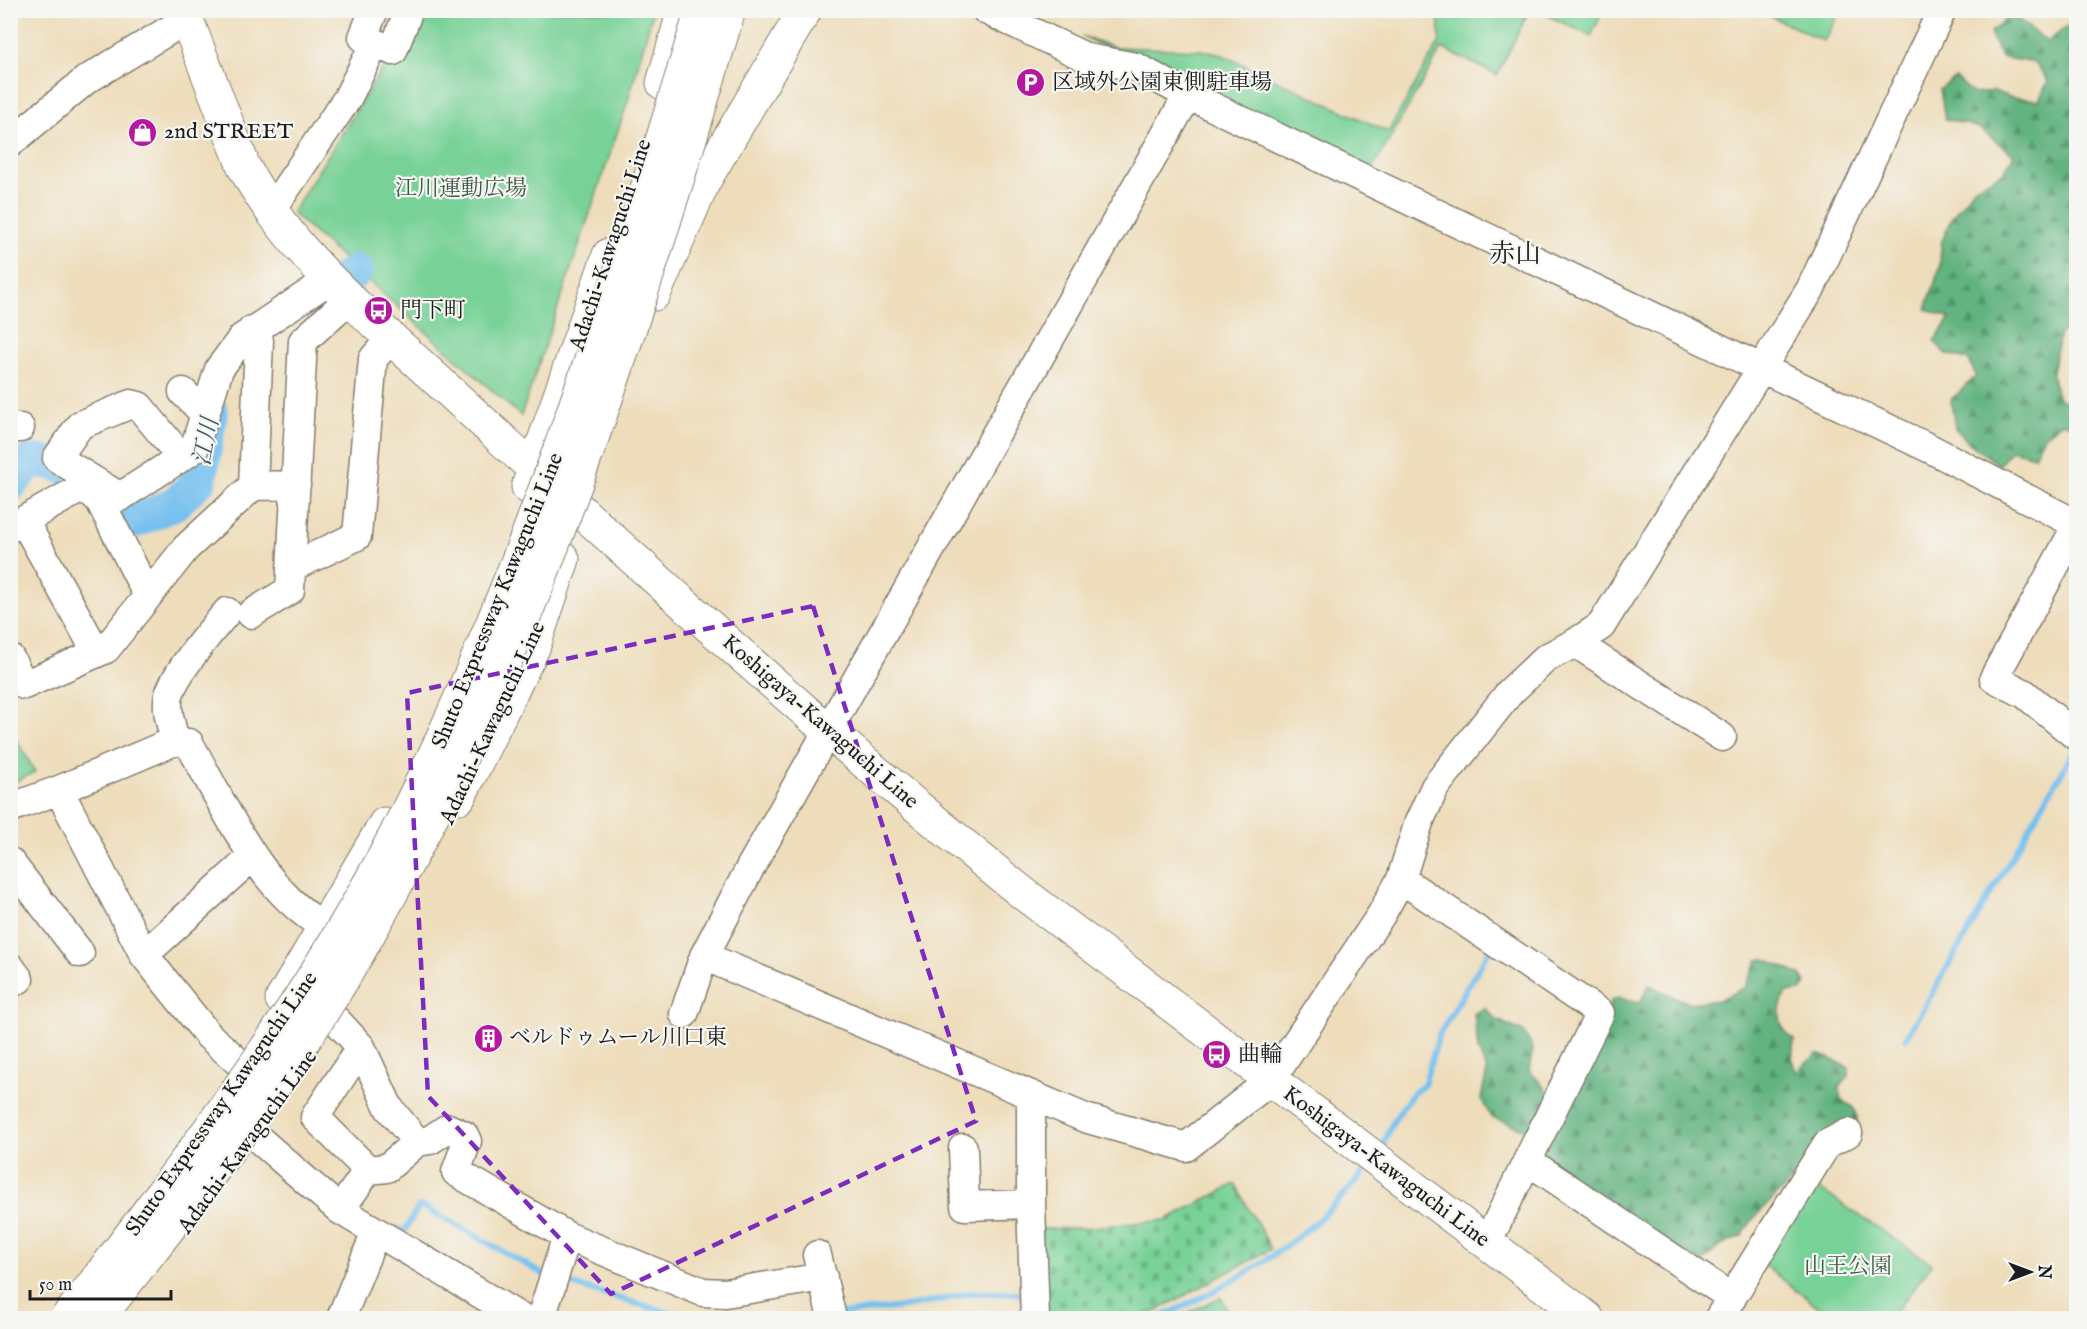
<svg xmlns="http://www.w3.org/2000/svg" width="2087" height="1329" viewBox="0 0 2087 1329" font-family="'IM FELL English','Noto Serif JP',serif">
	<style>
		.forest { fill: url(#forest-firs); stroke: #3f684e; stroke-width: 1.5 }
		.cemetery { fill: url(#cemetery-stones); stroke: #4a765a; stroke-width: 1.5 }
		.park { fill: #78d197; stroke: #4a765a; stroke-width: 1.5 }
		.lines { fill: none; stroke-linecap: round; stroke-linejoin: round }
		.stream { stroke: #76c0ef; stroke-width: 6 }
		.river { stroke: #76c0ef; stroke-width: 34 }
		.minor-casing { stroke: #857c6c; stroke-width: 31 }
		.major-casing { stroke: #857c6c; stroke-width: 35 }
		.minor { stroke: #fff; stroke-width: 28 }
		.major { stroke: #fff; stroke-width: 33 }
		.highway-bridge-casing { stroke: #857c6c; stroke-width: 35; stroke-linecap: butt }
		.highway-bridge { stroke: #fff; stroke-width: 33 }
		.marked { fill: none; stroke: #7b2cbf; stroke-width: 4.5; stroke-dasharray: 12 8; stroke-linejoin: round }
		.labels { text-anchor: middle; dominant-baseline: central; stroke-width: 4.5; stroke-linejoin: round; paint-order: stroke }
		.poi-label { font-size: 22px; fill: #1c1c1c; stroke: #f6f6f2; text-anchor: start }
		.park-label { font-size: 22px; fill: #3c5b47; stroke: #f6f6f2 }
		.street-label { font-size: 22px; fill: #1c1c1c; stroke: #f6f6f2 }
		.water-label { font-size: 24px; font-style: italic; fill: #3c5566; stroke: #f6f6f2 }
		.quarter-label { font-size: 26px; fill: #1c1c1c; stroke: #f6f6f2 }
	</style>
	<defs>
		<pattern id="forest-firs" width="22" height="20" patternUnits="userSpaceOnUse" patternTransform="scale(1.5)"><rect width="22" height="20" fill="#62b380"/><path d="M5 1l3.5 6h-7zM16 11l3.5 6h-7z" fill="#509168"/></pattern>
		<pattern id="cemetery-stones" width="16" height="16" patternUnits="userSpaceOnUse" patternTransform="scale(1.5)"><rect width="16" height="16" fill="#78d197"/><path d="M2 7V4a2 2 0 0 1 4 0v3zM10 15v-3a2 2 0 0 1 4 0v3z" fill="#67b382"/></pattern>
	</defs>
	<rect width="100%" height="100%" fill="#f6f6f2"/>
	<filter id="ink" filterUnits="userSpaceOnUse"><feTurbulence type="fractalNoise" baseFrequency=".0167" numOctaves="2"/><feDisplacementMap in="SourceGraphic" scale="12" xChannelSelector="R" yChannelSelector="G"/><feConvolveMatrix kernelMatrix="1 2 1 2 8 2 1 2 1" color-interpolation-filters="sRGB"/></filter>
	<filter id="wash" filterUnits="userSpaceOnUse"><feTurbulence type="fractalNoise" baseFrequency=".008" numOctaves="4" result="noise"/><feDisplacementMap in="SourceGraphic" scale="24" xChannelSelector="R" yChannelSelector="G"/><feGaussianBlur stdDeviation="1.35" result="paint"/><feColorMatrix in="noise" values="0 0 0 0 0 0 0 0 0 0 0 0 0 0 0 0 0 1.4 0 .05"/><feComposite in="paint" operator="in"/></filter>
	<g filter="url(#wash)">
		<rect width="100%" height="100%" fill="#edb"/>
		<path class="forest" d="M2012 14 2047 42 2066 27 2076 30V326L2060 333 2052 373 2057 397 2076 408V427L2063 422 2044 436 2034 456 2012 450 1999 465 1969 443 1955 428 1951 400 1976 376 1969 360 1945 353 1934 341 1950 318 1926 309 1940 267 1941 244 1952 217 1975 187 2003 173 2014 155 1977 127 1945 119 1940 89 1956 78 1974 94 1994 91 2009 97 2039 100 2048 81 2036 63 2001 57 1990 33Z
			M1765 959 1801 975 1806 983 1801 991 1787 992C1776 1010 1776 1026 1794 1040L1792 1060 1796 1072 1817 1054 1832 1059 1849 1068 1848 1076 1839 1089 1842 1101C1855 1107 1858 1111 1857 1125L1785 1187 1753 1219 1742 1236 1720 1246 1702 1262 1558 1178 1528 1131 1491 1117 1481 1099 1487 1071 1478 1049 1474 1014 1485 1008 1497 1020 1524 1032 1533 1049 1529 1070 1550 1094 1604 1024 1611 1001 1619 998 1640 1003 1649 985 1688 1003 1719 1000 1744 988 1758 960Z"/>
		<path class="cemetery" d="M1235 1184 1271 1249 1143 1318H1045L1041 1229 1084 1228 1166 1220Z
			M1221 1297 1231 1318H1177Z"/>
		<path class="park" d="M419 11H653L628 101 521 416 292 213 384 66 398 64Z
			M1438 11H1529L1497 75 1442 48 1369 175 1082 36 1114 47 1200 50 1218 53 1388 132 1440 41Z
			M1538 11H1603L1591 36Z
			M1759 11 1840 10V11L1824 41Z
			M10 728 35 772 11 784H10Z
			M1809 1182 1932 1264 1891 1318H1833L1761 1263Z"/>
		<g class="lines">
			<path class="stream" d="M1906 1038 2076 748
				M1380 1151 1394 1120 1413 1093 1424 1085 1439 1035 1490 949
				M398 1229 404 1232 419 1206 426 1208 548 1277
				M560 1281 686 1318
				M840 1314 912 1306 971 1293H1022V1297
				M804 1318 824 1316
				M1159 1318C1237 1283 1316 1236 1368 1166"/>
			<path class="river" d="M311 301 356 271
				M10 485 30 461C59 459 94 482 116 501 123 508 127 515 136 521L174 504 200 480 211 412"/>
		</g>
	</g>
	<g filter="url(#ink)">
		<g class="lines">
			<defs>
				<path id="minor" d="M986 10 1087 58 1136 67 1188 95
					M375 43 393 51 409 10
					M10 143 86 80 186 20
					M270 212 347 99 375 43 363 37 374 10
					M252 330 259 340 253 486
					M183 392 204 413
					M10 428H20
					M181 457 139 406 131 404 80 425 57 458 120 497 194 449 219 369 242 338 329 280
					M85 486 100 501 148 596
					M24 521 97 653
					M2076 527 1994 678 2025 694 2076 736
					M10 528 94 481
					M292 567 357 536 373 359 391 338
					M251 614 290 590 303 341 348 300
					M1575 643 1722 737
					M10 658 24 685 106 649 186 548 253 486 296 485
					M175 741C172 727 165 709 169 695 176 671 211 631 227 612
					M59 790 175 741 189 743C224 805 260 891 324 926
					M10 808 59 790 144 955 209 1036 243 1066
					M10 862 80 953
					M1401 879 1600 1013 1487 1243
					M144 955 252 857
					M704 956 1085 1118 1186 1147 1271 1080 1381 915 1401 879 1419 822 1435 787 1510 692 1546 658 1575 643 1601 626 1810 290 1942 10
					M10 967 19 979 10 984
					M684 1014 704 956 750 868 1188 95 1931 449 2076 524
					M336 1020 361 1047 389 1108 417 1142 387 1168 368 1170 340 1210
					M361 1047 315 1117 368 1170
					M1031 1095V1204L1035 1318
					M255 1136 340 1210 521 1318
					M417 1142 430 1140 448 1128 464 1135 467 1141 456 1172 567 1236 703 1292 725 1293 823 1277
					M963 1148 965 1206 1031 1204
					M1528 1161 1732 1298
					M817 1255 832 1318
					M341 1318 376 1232
					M541 1318 567 1236
					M1719 1318 1827 1144 1848 1133"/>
				<path id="major" d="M183 10 244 167C281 236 337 288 394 341 433 376 471 411 509 446 678 599 846 752 1024 894L1587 1318
					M663 83 684 10
					M654 294 704 181 805 10
					M528 487 609 255
					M459 797 533 648 563 559
					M282 999 385 824"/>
			</defs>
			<use href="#minor" class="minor-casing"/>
			<use href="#major" class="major-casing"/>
			<use href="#minor" class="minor"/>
			<use href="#major" class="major"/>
			<defs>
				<path id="highway-bridge" d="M67 1318C108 1267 147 1213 187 1160 264 1056 338 947 397 832 530 570 617 290 702 10
					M98 1318C191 1201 283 1083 358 953 426 834 487 710 538 583 612 396 671 203 729 10"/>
			</defs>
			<use href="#highway-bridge" class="highway-bridge-casing"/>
			<use href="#highway-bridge" class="highway-bridge"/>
		</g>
	</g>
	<path class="marked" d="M813 606 976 1121 611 1294 428 1096 407 693Z"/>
	<defs>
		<symbol id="parking-disc" viewBox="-11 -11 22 22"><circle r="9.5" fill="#b5179e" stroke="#f6f6f2"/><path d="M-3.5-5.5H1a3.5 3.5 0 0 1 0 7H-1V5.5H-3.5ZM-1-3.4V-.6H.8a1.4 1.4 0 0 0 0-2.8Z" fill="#fff"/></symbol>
		<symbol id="shop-disc" viewBox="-11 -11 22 22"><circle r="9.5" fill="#b5179e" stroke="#f6f6f2"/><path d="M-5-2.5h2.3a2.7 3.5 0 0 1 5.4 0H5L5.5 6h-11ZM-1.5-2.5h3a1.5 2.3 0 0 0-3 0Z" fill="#fff"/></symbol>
		<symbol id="bus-disc" viewBox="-11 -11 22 22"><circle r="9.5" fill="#b5179e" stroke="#f6f6f2"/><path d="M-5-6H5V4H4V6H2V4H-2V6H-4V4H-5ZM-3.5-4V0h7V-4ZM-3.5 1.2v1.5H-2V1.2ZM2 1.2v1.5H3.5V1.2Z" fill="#fff"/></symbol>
		<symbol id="building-disc" viewBox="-11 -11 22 22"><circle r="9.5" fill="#b5179e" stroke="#f6f6f2"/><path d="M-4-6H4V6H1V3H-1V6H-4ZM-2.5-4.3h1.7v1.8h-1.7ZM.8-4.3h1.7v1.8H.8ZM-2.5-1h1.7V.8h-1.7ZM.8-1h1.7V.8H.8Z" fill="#fff"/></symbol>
	</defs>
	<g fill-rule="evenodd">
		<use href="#parking-disc" x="1014" y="66" width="33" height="33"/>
		<use href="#shop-disc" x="126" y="116" width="33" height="33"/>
		<use href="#bus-disc" x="362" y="294" width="33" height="33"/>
		<use href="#building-disc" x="472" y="1022" width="33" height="33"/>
		<use href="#bus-disc" x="1200" y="1038" width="33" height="33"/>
	</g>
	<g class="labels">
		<g class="poi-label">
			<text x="1052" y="83">区域外公園東側駐車場</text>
			<text x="164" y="132">2nd STREET</text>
			<text x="400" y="311">門下町</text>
			<text x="509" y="1038">ベルドゥムール川口東</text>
			<text x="1238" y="1055">曲輪</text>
		</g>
		<g class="park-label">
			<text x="461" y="189">江川運動広場</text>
			<text x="1848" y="1267">山王公園</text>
		</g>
		<g class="street-label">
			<text transform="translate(611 245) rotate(-72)">Adachi-Kawaguchi Line</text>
			<text transform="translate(498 601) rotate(-68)">Shuto Expressway Kawaguchi Line</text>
			<text transform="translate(820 722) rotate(41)">Koshigaya-Kawaguchi Line</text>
			<text transform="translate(493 723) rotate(-65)">Adachi-Kawaguchi Line</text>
			<text transform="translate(222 1104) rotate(-55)">Shuto Expressway Kawaguchi Line</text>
			<text transform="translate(248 1142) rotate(-54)">Adachi-Kawaguchi Line</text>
			<text transform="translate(1386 1167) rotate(37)">Koshigaya-Kawaguchi Line</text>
		</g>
		<g class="water-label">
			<text transform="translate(207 442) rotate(-79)">江川</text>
		</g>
		<g class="quarter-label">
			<text x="1515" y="254">赤山</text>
		</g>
	</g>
	<rect width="2087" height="1329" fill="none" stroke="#f6f6f2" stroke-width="36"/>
	<g transform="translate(2030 1272) rotate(90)" stroke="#f6f6f2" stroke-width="4.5" paint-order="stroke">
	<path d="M0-4.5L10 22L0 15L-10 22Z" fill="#1c1c1c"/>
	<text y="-9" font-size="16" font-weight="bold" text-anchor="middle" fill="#1c1c1c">N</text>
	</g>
	<path d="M30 1290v9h141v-9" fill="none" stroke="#1c1c1c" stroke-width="3"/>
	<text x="39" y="1290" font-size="18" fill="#1c1c1c" stroke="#f6f6f2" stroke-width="4.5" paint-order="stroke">50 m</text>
</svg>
